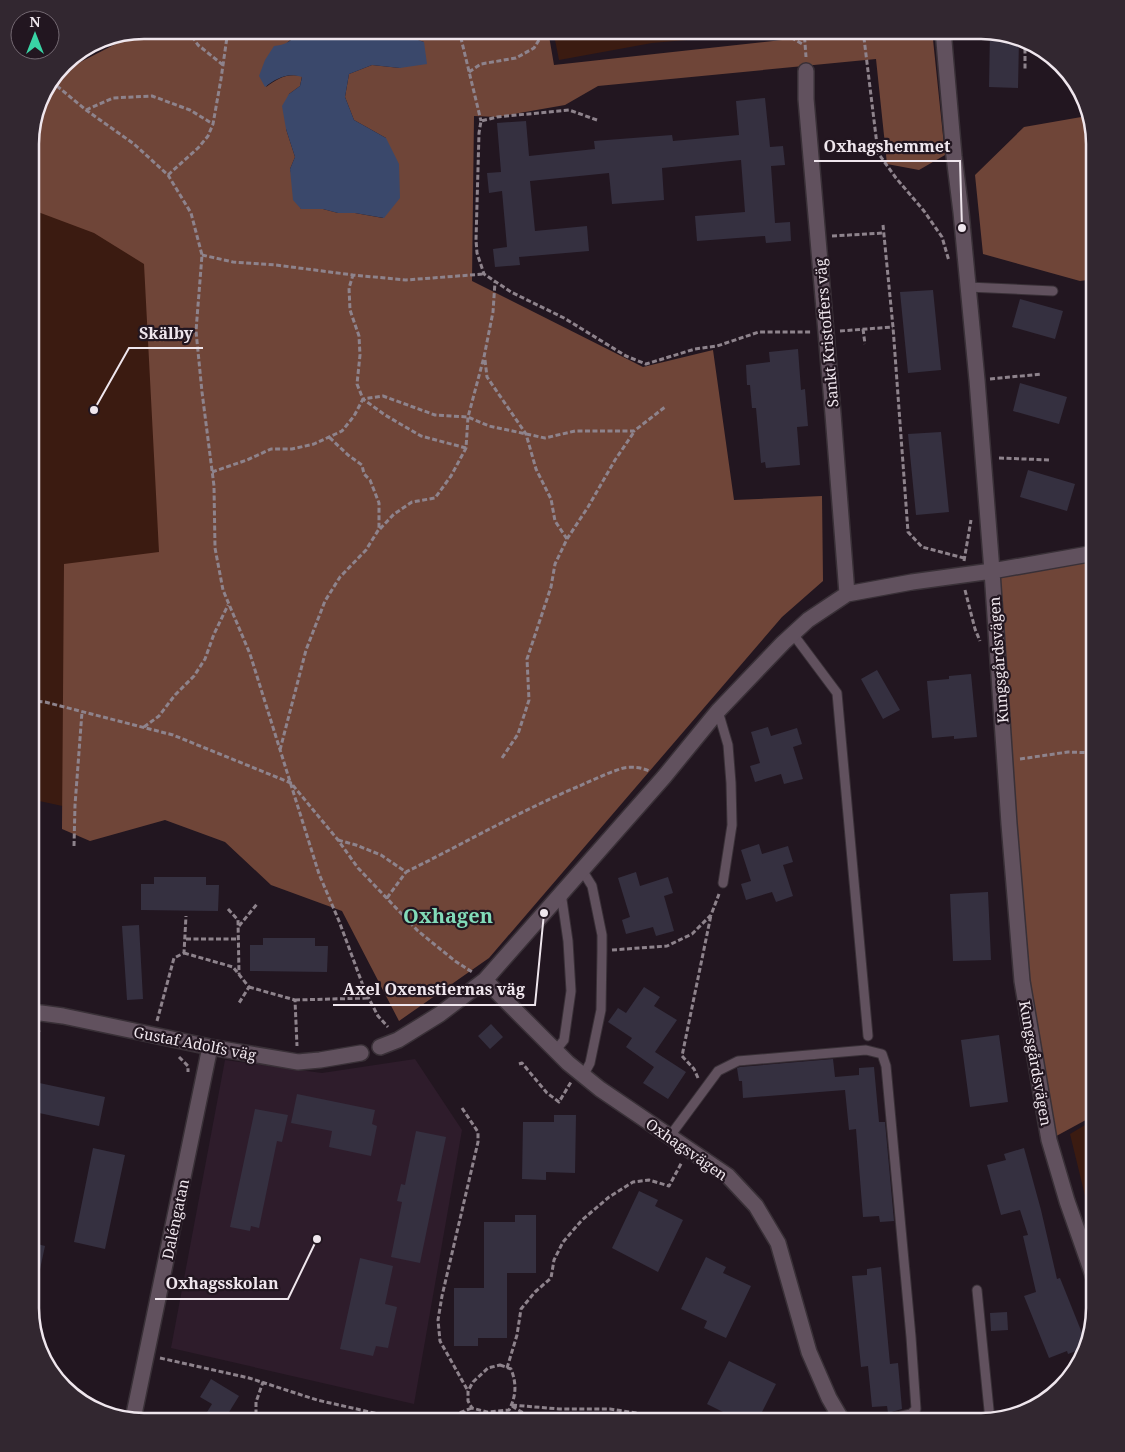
<svg xmlns="http://www.w3.org/2000/svg" width="1125" height="1452" viewBox="0 0 1125 1452" font-family="'Noto Serif',serif">
	<style>
		.built { fill: #2e1c2b }
		.green { fill: #3b1b11 }
		.forest { fill: #6f4538 }
		.water { fill: #3a486b }
		.building { fill: #353040 }
		.lines { fill: none; stroke-linecap: round; stroke-linejoin: round }
		.lane-casing { stroke: #393037; stroke-width: 11 }
		.street-casing { stroke: #393037; stroke-width: 18 }
		.path { stroke: #8e838c; stroke-width: 3; stroke-dasharray: 5 2.5; stroke-linecap: butt }
		.lane { stroke: #61515e; stroke-width: 9 }
		.street { stroke: #61515e; stroke-width: 15 }
		.labels { text-anchor: middle; dominant-baseline: central; stroke-width: 4.5; stroke-linejoin: round; paint-order: stroke }
		.street-label { font-size: 15px; fill: #efe6ed; stroke: #221620 }
		.district-label { font-size: 20px; font-weight: bold; fill: #82dbb9; stroke: #221620 }
		.rim { fill: none; stroke: #efe6ed; stroke-width: 2.5 }
		.leader { fill: none; stroke: #efe6ed; stroke-width: 2 }
		.callout-dot { fill: #efe6ed; stroke: #221620; stroke-width: 2 }
		.callout-label { font-size: 16px; text-anchor: middle; font-weight: bold; fill: #efe6ed; stroke: #221620; stroke-width: 4.5; stroke-linejoin: round; paint-order: stroke }
	</style>
	<rect width="100%" height="100%" fill="#221620"/>
	<path class="built" d="M415 1059 462 1130 414 1404 171 1348 225 1060 322 1073Z"/>
	<path class="green" d="M553 30H789V31L652 43 559 60Z
		M30 195 102 226 150 261 166 560 67 807 30 799Z
		M1095 1119V1237L1070 1134Z"/>
	<path class="forest" d="M143 30H297L296 34 286 44 266 87C278 78 287 73 302 76L300 86 289 94 286 129 295 157 290 169 301 209H323L338 213H355L383 218 386 138 354 120 345 97 349 74 372 65 400 68 424 42 389 30H548L554 65 782 40 781 30H932L945 155 919 170 887 164 876 59 598 86 565 105 497 117 474 116 472 281 643 367 713 350 734 500 822 496 823 581 782 617 489 958 399 1021 342 911 271 885 225 842 165 820 90 841 62 829 64 564 159 552 144 264 94 233 30 209V136L42 93 57 74Z
		M1087 116 1095 144V279L1080 281 983 254 975 175 1024 127Z
		M1095 551V1115L1049 1140 1022 981 992 571Z"/>
	<path class="water" d="M297 30H389L424 42 427 64 400 68 372 65 349 74 345 97 354 120 386 138 399 164 400 198 384 218 355 213H338L323 209H301L293 200 290 169 295 157 286 129 282 106 289 94 300 86 302 77C287 72 277 78 265 87L259 76 265 60 274 46C284 45 295 41 297 30Z"/>
	<path class="building" d="M990 31 1019 39 1018 88 989 87Z
		M765 98 770 147 783 146 785 165 771 166 775 223 790 222 791 241 766 243 765 236 697 241 695 216 745 212 741 160 662 168 664 200 612 204 609 173 530 181 535 231 587 226 589 251 519 257 520 265 495 267 493 249 507 247 502 191 489 193 487 173 501 172 497 123 526 121 529 156 595 149 594 141 672 135 673 141 739 135 736 101Z
		M933 290 941 370 908 373 900 292Z
		M1020 299 1063 311 1055 339 1012 327Z
		M798 349 801 390 805 389 808 426 797 427 800 465 766 468 765 462 761 463 756 408H752L750 385H747L746 365 770 362 769 352Z
		M1020 383 1067 397 1059 424 1013 411Z
		M941 432 949 512 916 515 908 434Z
		M1028 470 1075 484 1067 511 1020 497Z
		M877 670 900 710 883 719 861 679Z
		M971 674 977 737 954 739V736L932 738 927 681 949 679V676Z
		M768 727 771 736 797 728 802 744 793 747 803 779 784 784 781 774 755 782 750 766 760 763 751 732Z
		M759 844 762 854 788 846 793 862 783 865 793 896 776 902 772 892 746 900 741 884 751 881 741 850Z
		M636 872 640 886 668 877 673 893 664 896 674 931 656 936 653 927 626 934 622 920 630 917 618 878Z
		M154 877H206V885H219L218 911 141 910V884H154Z
		M988 892 991 960 953 961 950 894Z
		M139 925 143 999 127 1000 122 926Z
		M263 938H315V946H328L327 972 250 971V945H263Z
		M644 987 660 997 654 1006 677 1020 655 1052 686 1072 668 1099 643 1083 654 1067 626 1047 632 1038 608 1022 618 1008 626 1013Z
		M491 1024 503 1037 490 1049 478 1036Z
		M999 1035 1008 1102 970 1107 961 1040Z
		M833 1059 835 1077 859 1075V1068L874 1067 879 1122H885L894 1221 880 1222 879 1216 863 1217 856 1129 849 1130 845 1090 743 1098 742 1081H739L737 1068 740 1067Z
		M30 1081 105 1097 99 1126 30 1111Z
		M297 1094 375 1110 372 1124 377 1126 371 1156 329 1147 332 1131 291 1123Z
		M255 1109 288 1115 282 1142 277 1141 259 1228 251 1226 250 1231 230 1227Z
		M554 1115H576L575 1173 546 1172V1180L522 1179 523 1122H554Z
		M416 1131 446 1137 420 1263 391 1257 402 1202 397 1201 401 1184 405 1185Z
		M93 1148 125 1155 105 1249 74 1242Z
		M1024 1148 1041 1210 1057 1279 1060 1278 1086 1343 1084 1348 1068 1354 1067 1351 1049 1358 1024 1296 1036 1292 1023 1236 1028 1235 1020 1210 1001 1215 987 1165 1006 1160 1004 1154Z
		M639 1191 658 1200 655 1206 683 1220 658 1272 612 1248Z
		M515 1215H536V1273H507V1338H478V1346H454V1288H484V1222H515Z
		M30 1242 45 1246 36 1288 30 1287Z
		M706 1257 726 1267 723 1273 751 1286 726 1338 704 1328 707 1321 681 1309Z
		M360 1258 393 1266 385 1304 397 1307 388 1348 376 1346 373 1356 340 1349Z
		M881 1267 890 1364 898 1363 902 1409 888 1413 887 1406 872 1407 868 1366 861 1367 852 1276 867 1275V1269Z
		M1007 1312 1008 1330 991 1331 990 1313Z
		M729 1361 776 1384 757 1422H743L707 1404Z
		M211 1379 239 1396 223 1422H201L212 1404 200 1397Z"/>
	<g class="lines">
		<defs>
			<path id="lane" d="M968 287 1053 291
				M793 634 837 693 868 1036
				M718 711 728 745 731 783 732 825 723 883
				M582 870 592 886 602 935V951L601 1010 590 1063 583 1076
				M556 1050 564 1040 571 991 568 941 561 893
				M670 1136 718 1071 738 1061 866 1050 882 1054 886 1066 911 1337 916 1409 911 1414 874 1422
				M977 1290 990 1420"/>
			<path id="street" d="M943 30 954 156 961 212 977 380 992 571 1009 824 1022 981 1049 1140 1067 1201 1095 1281
				M806 71V99L833 414 847 594
				M485 980 568 1063 600 1089 728 1176 756 1206 778 1243 809 1352 829 1398 843 1422
				M30 1013H41L63 1016 210 1047 298 1062 320 1060 361 1053
				M380 1047 398 1040 440 1014 485 980 664 777 718 711 783 643 808 620 847 594 912 582 992 571 1089 554 1095 551
				M133 1419 210 1047"/>
		</defs>
		<use href="#lane" class="lane-casing"/>
		<use href="#street" class="street-casing"/>
		<path class="path" d="M188 30 198 45 223 65
			M459 30 481 121
			M643 30 674 33 679 30
			M778 30 804 45
			M804 30 806 57
			M863 30 878 153 896 178 924 211 942 237 949 261
			M1025 41V70
			M469 72 481 64 516 58 534 48 545 30
			M51 81 86 110 134 144 168 175 191 213 202 255 196 331 202 392 214 486 215 548 223 590 250 654 319 874 339 921 365 991 378 1016 388 1027
			M86 110 113 98 152 96 190 110 213 124
			M597 120 569 110 497 117 481 121 479 133 476 240 477 253 484 274 511 292 564 318 626 356 646 364 695 349 717 346 759 332H811
			M168 175 198 148 208 136 213 124 221 79 228 30
			M883 225 893 327 908 532 922 547 964 558
			M832 236 884 233
			M202 255 233 262 276 265 353 275 406 280 484 274
			M863 329 865 344
			M840 331 893 327
			M485 360 487 377 526 434 536 469 551 499 555 521 567 539
			M990 379 1042 374
			M466 448 421 436 385 415 363 399 383 396 435 415 468 417 489 426 545 438 575 431H634L665 407
			M999 458 1050 460
			M212 472 247 460 271 449H292L314 444 342 431 354 416 363 399 357 384 360 355 359 336 350 310 349 288 353 275
			M380 529 394 514 412 502 435 498 451 476 466 448 468 417 484 357 493 312 495 282
			M964 561 971 520
			M965 590 975 629 980 641
			M30 701 45 702 173 735 291 783 338 840 358 868 418 931 455 961 472 972
			M144 727 159 716 175 695 194 676 205 659 214 634 228 605
			M280 750 306 650 325 601 340 577 366 550 379 529V503L370 480 364 474 362 465 348 455 329 437
			M502 758 518 734 529 700 527 659 551 587 555 564 567 539 588 507 615 460 634 432
			M1020 759 1068 752 1095 753
			M338 840 356 845 381 855 406 872C463 844 518 812 577 787 591 781 605 774 620 769 629 766 641 767 649 771
			M74 846 75 805 82 712
			M387 898 406 872
			M228 909 238 920 239 974
			M239 926 257 904
			M186 939H238
			M612 950 667 946 692 934 711 915 719 894
			M184 953 233 967 249 987 239 1003
			M249 987 295 1000 297 1046
			M295 1000 368 998
			M157 1021 174 958 184 953 186 916
			M30 1033 40 1030
			M179 1057 188 1066V1072
			M519 1064 522 1063 547 1093 559 1102 571 1082
			M698 1078 694 1069 682 1056 711 915
			M462 1108 478 1132V1142L442 1296 438 1320 440 1341 468 1391
			M1089 1295 1095 1308
			M160 1358 249 1378 317 1400 383 1415 456 1414 472 1408
			M500 1365 511 1369C517 1384 516 1397 509 1410L487 1412 472 1408 468 1401V1391L473 1382 488 1368Z
			M507 1368 517 1335 521 1309 535 1292 551 1278 554 1260 563 1242 582 1220 609 1197 633 1182 649 1180 669 1186 682 1162
			M512 1405 559 1409H610L649 1415 677 1422
			M512 1406 538 1422
			M256 1422V1402L263 1382
			M382 1422 383 1415
			M464 1422V1411"/>
		<use href="#lane" class="lane"/>
		<use href="#street" class="street"/>
	</g>
	<g class="labels">
		<g class="street-label">
			<text transform="translate(826 333) rotate(-95)">Sankt Kristoffers väg</text>
			<text transform="translate(998 660) rotate(-94)">Kungsgårdsvägen</text>
			<text transform="translate(195 1043) rotate(11)">Gustaf Adolfs väg</text>
			<text transform="translate(1036 1063) rotate(80)">Kungsgårdsvägen</text>
			<text transform="translate(687 1149) rotate(35)">Oxhagsvägen</text>
			<text transform="translate(175 1219) rotate(-78)">Daléngatan</text>
		</g>
		<g class="district-label">
			<text x="448" y="915">Oxhagen</text>
		</g>
	</g>
	<path d="M0 0H1125V1452H0ZM144 39H981A105 105 0 0 1 1086 144V1308A105 105 0 0 1 981 1413H144A105 105 0 0 1 39 1308V144A105 105 0 0 1 144 39Z" fill="#322730" fill-rule="evenodd"/>
	<path class="rim" d="M144 39H981A105 105 0 0 1 1086 144V1308A105 105 0 0 1 981 1413H144A105 105 0 0 1 39 1308V144A105 105 0 0 1 144 39Z"/>
	<path class="leader" d="M962 228L960 161H814M94 410L129 348H203M544 913L535 1005H333M317 1239L288 1299H155"/>
	<g class="callout-dot">
		<circle cx="962" cy="228" r="5"/>
		<circle cx="94" cy="410" r="5"/>
		<circle cx="544" cy="913" r="5"/>
		<circle cx="317" cy="1239" r="5"/>
	</g>
	<g class="callout-label">
		<text x="887" y="152">Oxhagshemmet</text>
		<text x="166" y="339">Skälby</text>
		<text x="434" y="995">Axel Oxenstiernas väg</text>
		<text x="222" y="1289">Oxhagsskolan</text>
	</g>
	<g transform="translate(35 35)"><circle r="24" fill="#221620" stroke="#746972"/>
	<path d="M0-4L9 19L0 12L-9 19Z" fill="#39d4a5"/>
	<text y="-8" font-size="14" font-weight="bold" text-anchor="middle" fill="#efe6ed">N</text>
	</g>
</svg>
